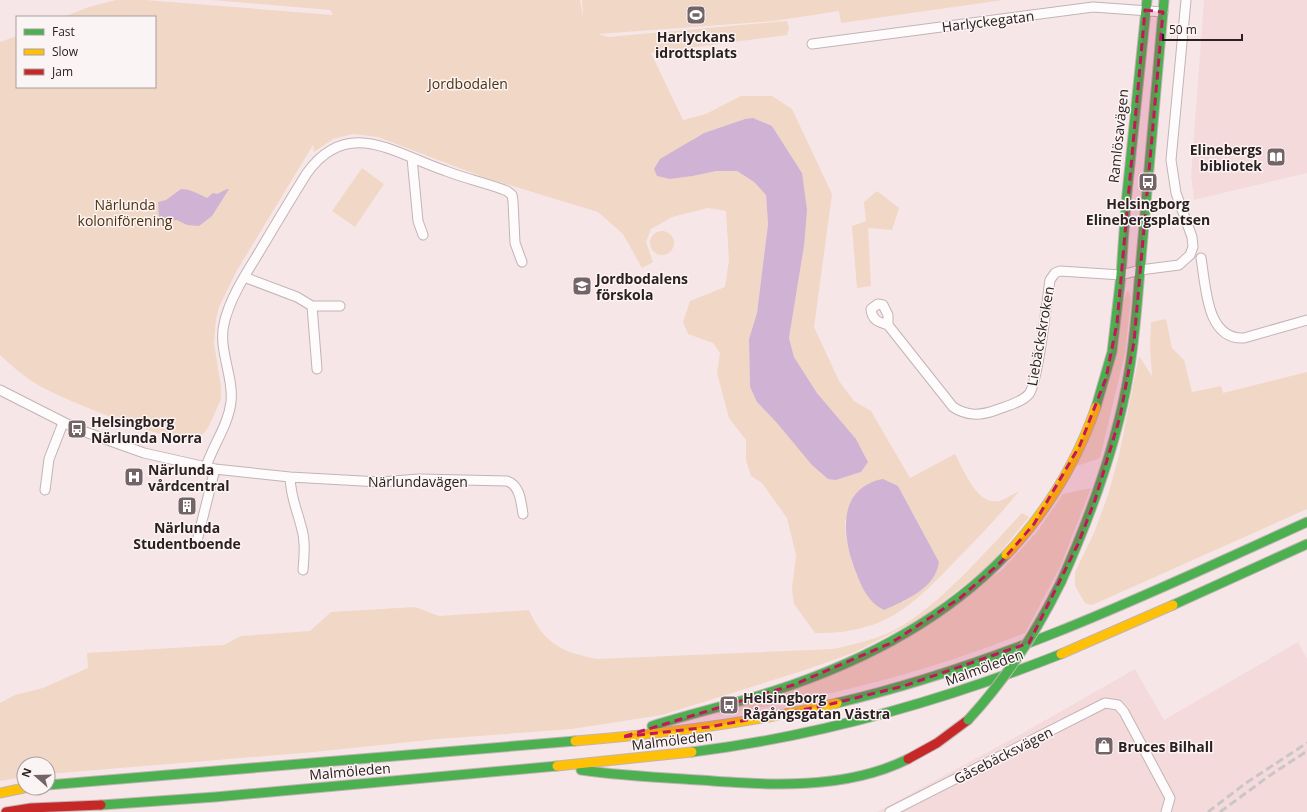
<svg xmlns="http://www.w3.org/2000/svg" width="1307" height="812" viewBox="0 0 1307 812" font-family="'Open Sans',sans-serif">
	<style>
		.built { fill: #f5dadc }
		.green { fill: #f1d7c5; fill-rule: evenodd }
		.water { fill: #d0b3d4 }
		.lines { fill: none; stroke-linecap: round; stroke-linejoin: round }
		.street-casing { stroke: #c2b4b5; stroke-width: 11 }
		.fast-casing { stroke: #c2b4b5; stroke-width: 11 }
		.slow-casing { stroke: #c2b4b5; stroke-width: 11 }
		.jam-casing { stroke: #c2b4b5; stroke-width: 11 }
		.street { stroke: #fefbfc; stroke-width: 9 }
		.fast { stroke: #4caf50; stroke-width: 9 }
		.slow { stroke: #ffc107; stroke-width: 9 }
		.jam { stroke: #c62828; stroke-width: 9 }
		.rail { stroke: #cac5c6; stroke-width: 3; stroke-dasharray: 8 4; stroke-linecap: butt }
		.fast-bridge-casing { stroke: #c2b4b5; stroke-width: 11; stroke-linecap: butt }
		.fast-bridge { stroke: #4caf50; stroke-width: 9 }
		.marked { fill: #c2185b; fill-opacity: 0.2; stroke: #c2185b; stroke-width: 3; stroke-dasharray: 8 5; stroke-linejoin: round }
		.labels { text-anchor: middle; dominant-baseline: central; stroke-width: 3; stroke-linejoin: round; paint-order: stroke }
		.street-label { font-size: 14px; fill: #2c2021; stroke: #fbf4f4 }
		.poi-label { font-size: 14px; font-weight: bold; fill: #2c2021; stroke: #fbf4f4; text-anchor: start }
		.park-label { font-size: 14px; fill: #4d310d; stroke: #fbf4f4 }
	</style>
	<rect width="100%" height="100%" fill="#f7e6e8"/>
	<path class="built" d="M1204 0H1307V173L1194 200 1191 176Z
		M1298 642 1307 659V812H877L1023 733 1135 669 1164 720Z"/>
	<path class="green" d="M116 0H145L333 15 330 10 212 0H580L583 18 582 0H1003L841 23 839 11 774 21 598 34 608 37 787 21 789 28 787 35 651 53 683 120 706 114 741 96H772L792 109 832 194 814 327 839 381 854 401 871 411 910 478 955 454C964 470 977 506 999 501 1006 499 1013 494 1019 491 1000 515 979 537 958 558 933 584 906 614 872 625 850 632 837 633 815 633L794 604 792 589 796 555 787 518 762 483 751 476 746 460V440L729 418 717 373 720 353 713 343 688 334 683 322 690 301 725 287 729 260 726 211 708 208 672 217 651 229 646 242 653 262 642 268 623 234 598 212 483 177 378 137 353 134 333 139 314 152 313 145 236 272 219 307 216 319 214 343 221 387V399L208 428 198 440C179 447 53 396 33 382 21 374 10 364 0 355V42L17 36V87H155V17H63L89 7ZM745 119 772 126 802 173 804 246 789 338 794 357 817 393 856 439 865 456 861 472 836 480 757 402 750 387 749 339 757 313 768 224 766 195 754 182 737 171H716L693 176 670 179 693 139 704 133ZM898 486 939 562C936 583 920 591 903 602L853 565 846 538 845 520Z
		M362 168 384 184 355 227 332 211Z
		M877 191 899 208 892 230 868 228 871 286 857 288 852 226 866 221 864 202Z
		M650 243a12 12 0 1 1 24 0a12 12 0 1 1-24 0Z
		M1128 290 1131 299 1125 353 1100 458 1077 466 1125 297Z
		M1166 319 1172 348 1184 360 1192 392 1221 386 1223 393 1307 372V509L1092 605 1085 603 1075 586V572L1094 533 1108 495 1119 455 1139 356 1152 376 1150 347 1151 322Z
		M1091 488 1060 567 1025 633C925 673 821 699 715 715L808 684 1001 571 1037 532 1063 494Z
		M1022 513 1029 517 989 566 922 618 853 653 805 670 662 715 572 729 438 739 314 752 48 774V764H24V777L0 781V703L15 695 43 688 88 668 87 653 224 645 241 636 310 631 331 612 415 607 439 616 529 610C544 644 562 652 597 659L833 649C851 645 869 641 886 634 932 615 987 550 1022 513Z"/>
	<path class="water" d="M745 119 753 118 772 126 802 173 807 210 804 246 789 338 794 357 817 393 856 439 868 462 861 472 836 480 828 479 812 465 777 423 757 402 750 387 749 339 757 313 768 224 766 195 754 182 737 171H716L693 176 670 179 657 176 654 169 660 159 704 133Z
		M181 189C190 189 199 194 207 198L213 193 217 194 227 189H229L212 216 199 226 187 225 177 220 164 221 159 217 158 202 166 200Z
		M883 479 898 486 939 562C936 588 906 600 884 610 868 602 862 588 856 572 842 538 836 488 883 479Z"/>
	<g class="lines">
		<defs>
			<path id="street" d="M812 44 1093 7 1163 12
				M412 158 418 221 423 235
				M1201 258C1206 286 1206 340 1244 338L1307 320
				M244 277 297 297 312 306 317 369
				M312 306H340
				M888 325V315L883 305 878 304 871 309C872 320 878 322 888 325L953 407C967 416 980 416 996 410 1006 406 1021 403 1029 394 1038 383 1047 300 1050 280L1055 273 1060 271 1121 275 1140 270 1179 265 1190 255 1193 247 1192 237 1176 193 1171 160 1186 0
				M0 390 77 429 144 453 215 469 290 477 380 482 419 479 507 481C520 485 521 502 523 514
				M206 467C213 445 228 426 231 402 234 377 218 350 224 324 229 300 245 275 258 254 274 227 290 200 307 173 348 116 395 154 446 171 466 179 487 183 507 191L512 195 513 201 515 243 522 262
				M290 477C291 499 296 506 301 526 306 541 304 556 303 570
				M45 490 49 459 63 423
				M197 541 215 469
				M890 812 1105 703 1118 705 1124 712 1170 798 1166 812"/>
			<path id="fast" d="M1140 270 1164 0
				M1121 275 1126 203 1147 0
				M1096 407 1112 352 1121 275
				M1061 582C1091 515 1117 445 1129 372 1135 338 1137 304 1140 270
				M1173 605 1307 544
				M837 703C1003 664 1153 592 1307 522
				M652 726C692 713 734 704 774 691 860 663 943 621 1006 555
				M692 752C820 736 942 701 1061 654
				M581 770C615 775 649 777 684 779 756 784 840 793 908 759
				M48 785 575 741
				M101 805 215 797 557 766"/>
			<path id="slow" d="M1006 555C1046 513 1077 461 1096 407
				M1061 654 1173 605
				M575 741C663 734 751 723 837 703
				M557 766 692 752
				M0 793 24 788"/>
			<path id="jam" d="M908 759 937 743 968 720
				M6 812 31 808 101 805"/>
		</defs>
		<use href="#street" class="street-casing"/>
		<use href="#fast" class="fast-casing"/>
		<use href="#slow" class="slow-casing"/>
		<use href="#jam" class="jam-casing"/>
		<use href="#street" class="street"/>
		<use href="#fast" class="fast"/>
		<use href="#slow" class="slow"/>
		<use href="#jam" class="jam"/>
		<path class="rail" d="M1208 812 1246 783 1307 743
			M1220 812 1269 776 1307 751"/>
		<defs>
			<path id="fast-bridge" d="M968 720C1007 678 1036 633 1061 582"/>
		</defs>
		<use href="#fast-bridge" class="fast-bridge-casing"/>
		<use href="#fast-bridge" class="fast-bridge"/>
	</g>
	<path class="marked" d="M1145 10 1163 12 1134 342 1120 417 1095 500 1078 544 1029 643 904 686 823 706 709 727 622 737 793 685 891 643 960 598 1001 562 1034 524 1080 445 1106 378 1117 323Z"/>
	<defs>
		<symbol id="stadium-square" viewBox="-11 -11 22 22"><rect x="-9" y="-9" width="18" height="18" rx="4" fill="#736567" stroke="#fbf4f4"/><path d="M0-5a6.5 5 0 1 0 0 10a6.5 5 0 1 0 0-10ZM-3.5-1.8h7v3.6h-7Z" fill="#fff"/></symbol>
		<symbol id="library-square" viewBox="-11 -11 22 22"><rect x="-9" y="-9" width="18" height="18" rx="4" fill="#736567" stroke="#fbf4f4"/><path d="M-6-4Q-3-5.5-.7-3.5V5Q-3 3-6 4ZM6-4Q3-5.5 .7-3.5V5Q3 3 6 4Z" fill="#fff"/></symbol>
		<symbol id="bus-square" viewBox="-11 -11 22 22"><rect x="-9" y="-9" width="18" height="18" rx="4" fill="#736567" stroke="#fbf4f4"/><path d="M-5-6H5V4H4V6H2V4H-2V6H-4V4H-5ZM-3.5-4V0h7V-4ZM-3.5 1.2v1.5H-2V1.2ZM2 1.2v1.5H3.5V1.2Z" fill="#fff"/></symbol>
		<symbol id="school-square" viewBox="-11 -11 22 22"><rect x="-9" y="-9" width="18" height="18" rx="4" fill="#736567" stroke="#fbf4f4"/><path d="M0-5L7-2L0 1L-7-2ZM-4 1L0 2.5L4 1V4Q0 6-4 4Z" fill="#fff"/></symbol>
		<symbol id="hospital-square" viewBox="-11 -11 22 22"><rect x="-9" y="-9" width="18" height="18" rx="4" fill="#736567" stroke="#fbf4f4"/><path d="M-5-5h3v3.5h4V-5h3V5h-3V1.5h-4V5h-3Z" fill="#fff"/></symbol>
		<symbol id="building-square" viewBox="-11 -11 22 22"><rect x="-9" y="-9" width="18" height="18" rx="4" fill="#736567" stroke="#fbf4f4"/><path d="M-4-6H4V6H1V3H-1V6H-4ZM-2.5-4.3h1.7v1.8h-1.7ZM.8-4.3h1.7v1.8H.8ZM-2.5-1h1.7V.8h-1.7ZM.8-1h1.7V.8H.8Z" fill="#fff"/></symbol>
		<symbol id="shop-square" viewBox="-11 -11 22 22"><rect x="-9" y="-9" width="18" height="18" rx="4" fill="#736567" stroke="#fbf4f4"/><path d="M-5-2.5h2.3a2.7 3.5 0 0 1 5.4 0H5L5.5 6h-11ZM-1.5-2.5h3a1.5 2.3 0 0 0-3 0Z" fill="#fff"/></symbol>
	</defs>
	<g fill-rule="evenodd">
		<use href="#stadium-square" x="685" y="4" width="22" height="22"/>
		<use href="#library-square" x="1265" y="146" width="22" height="22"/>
		<use href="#bus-square" x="1137" y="171" width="22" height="22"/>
		<use href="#school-square" x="571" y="275" width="22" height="22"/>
		<use href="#bus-square" x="66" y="418" width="22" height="22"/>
		<use href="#hospital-square" x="123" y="466" width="22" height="22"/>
		<use href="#building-square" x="176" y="495" width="22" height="22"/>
		<use href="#bus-square" x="718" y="694" width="22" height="22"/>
		<use href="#shop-square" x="1093" y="735" width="22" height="22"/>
	</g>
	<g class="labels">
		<g class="street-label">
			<text transform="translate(988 21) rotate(-7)">Harlyckegatan</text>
			<text transform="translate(1118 136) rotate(-84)">Ramlösavägen</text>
			<text transform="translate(1040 336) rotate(-80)">Liebäckskroken</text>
			<text x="418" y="481">Närlundavägen</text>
			<text transform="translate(984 667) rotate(-20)">Malmöleden</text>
			<text transform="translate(672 740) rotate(-7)">Malmöleden</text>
			<text transform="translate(1003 755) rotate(-27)">Gåsebäcksvägen</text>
			<text transform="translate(350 771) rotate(-5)">Malmöleden</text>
		</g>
		<g class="poi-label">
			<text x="696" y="36" text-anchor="middle">Harlyckans<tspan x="696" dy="16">idrottsplats</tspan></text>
			<text x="1262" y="149" text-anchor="end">Elinebergs<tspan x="1262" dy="16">bibliotek</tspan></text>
			<text x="1148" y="203" text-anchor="middle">Helsingborg<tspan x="1148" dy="16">Elinebergsplatsen</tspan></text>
			<text x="596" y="278">Jordbodalens<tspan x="596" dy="16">förskola</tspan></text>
			<text x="91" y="421">Helsingborg<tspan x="91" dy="16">Närlunda Norra</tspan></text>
			<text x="148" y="469">Närlunda<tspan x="148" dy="16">vårdcentral</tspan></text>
			<text x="187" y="527" text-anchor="middle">Närlunda<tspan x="187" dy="16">Studentboende</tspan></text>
			<text x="743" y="697">Helsingborg<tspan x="743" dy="16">Rågångsgatan Västra</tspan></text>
			<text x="1118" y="746">Bruces Bilhall</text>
		</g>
		<g class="park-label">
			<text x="468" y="83">Jordbodalen</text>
			<text x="125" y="204">Närlunda<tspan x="125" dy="16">koloniförening</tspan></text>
		</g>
	</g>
	<rect x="16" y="16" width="140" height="72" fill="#fbf4f4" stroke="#a89fa0"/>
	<rect x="24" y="29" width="20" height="6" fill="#4caf50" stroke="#a89fa0"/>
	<text x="52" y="36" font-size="12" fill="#2c2021">Fast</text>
	<rect x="24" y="49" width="20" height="6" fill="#ffc107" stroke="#a89fa0"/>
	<text x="52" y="56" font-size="12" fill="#2c2021">Slow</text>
	<rect x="24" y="69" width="20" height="6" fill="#c62828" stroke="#a89fa0"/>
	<text x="52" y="76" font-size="12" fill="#2c2021">Jam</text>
	<g transform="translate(36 776) rotate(290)"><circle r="19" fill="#fbf4f4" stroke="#a89fa0"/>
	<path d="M0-3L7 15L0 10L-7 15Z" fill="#736567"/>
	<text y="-6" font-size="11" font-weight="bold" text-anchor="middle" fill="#2c2021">N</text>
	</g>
	<path d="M1163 34v6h79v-6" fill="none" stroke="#2c2021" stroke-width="2"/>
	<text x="1169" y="34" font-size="12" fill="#2c2021" stroke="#fbf4f4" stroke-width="3" paint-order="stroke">50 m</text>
</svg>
